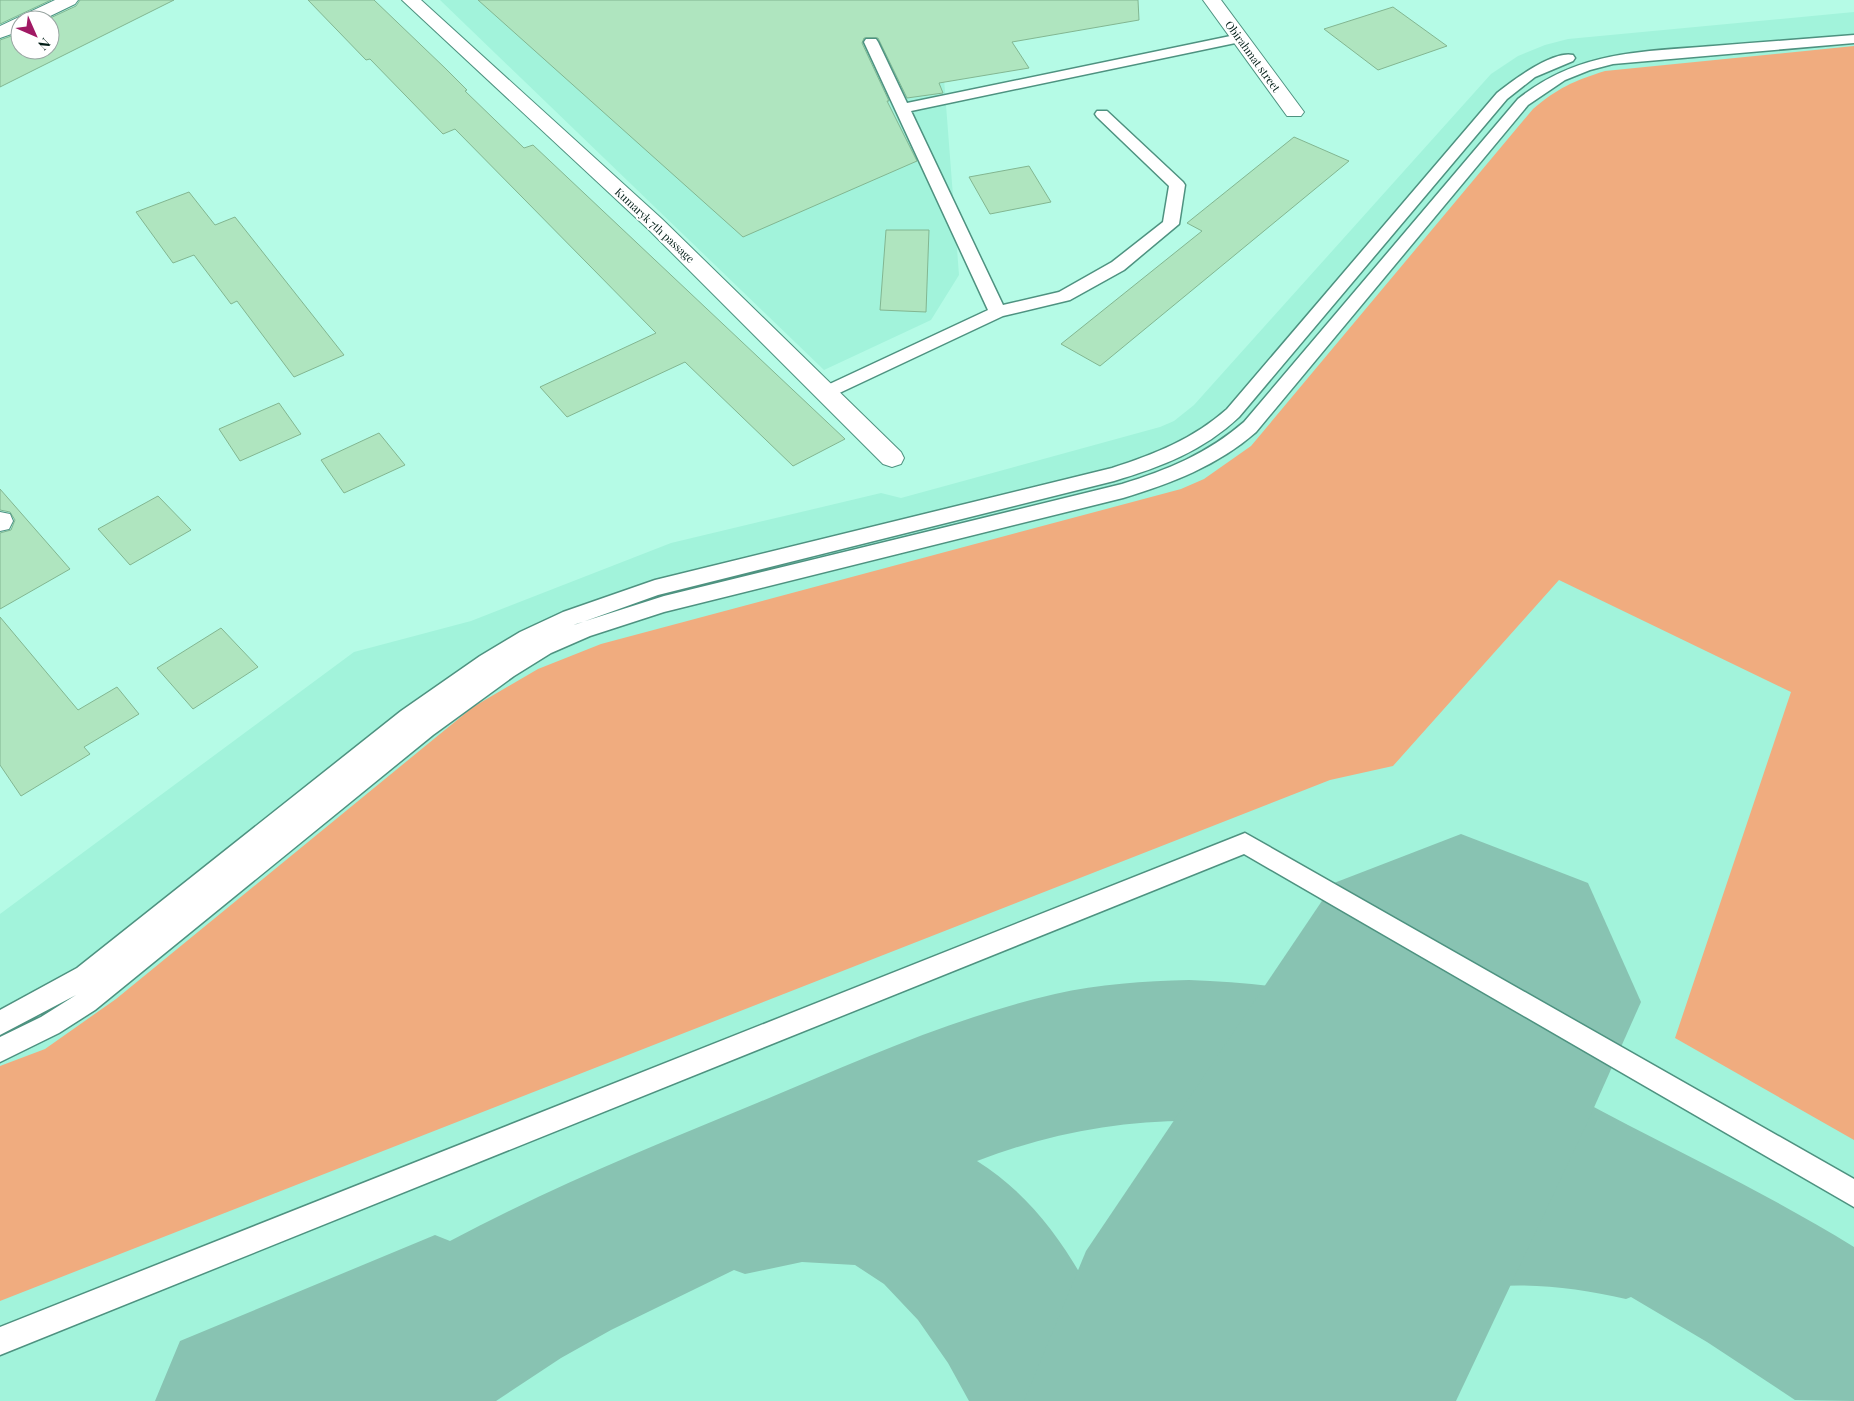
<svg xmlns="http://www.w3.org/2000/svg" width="1854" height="1401" viewBox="0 0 1854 1401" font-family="'Playfair Display',serif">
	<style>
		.built { fill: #a2f3db }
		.green { fill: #f0ac7f }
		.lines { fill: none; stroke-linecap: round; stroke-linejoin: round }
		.taxiway { fill: #88c3b2; fill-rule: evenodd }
		.runway { fill: #88c3b2; fill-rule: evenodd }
		.building { fill: #afe5bf; stroke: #82b691 }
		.lane-casing { stroke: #4e9280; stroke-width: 3 }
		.street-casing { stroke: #4e9280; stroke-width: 2 }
		.lane { fill: #fff; fill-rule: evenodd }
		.street { fill: #fff; fill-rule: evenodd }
		.labels { text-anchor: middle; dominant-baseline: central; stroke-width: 4; stroke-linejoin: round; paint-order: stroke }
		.far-street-label { font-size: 11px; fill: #011d16; stroke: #fff }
	</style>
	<rect width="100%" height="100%" fill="#b5fbe6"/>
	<path class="built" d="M440 0H938L959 275 931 320 824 370Z
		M1854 12V1401H0V914L354 652 471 621 671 543 881 493 901 498 1160 427 1174 421 1194 405 1491 74 1518 56 1545 45 1568 39Z"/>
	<path class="green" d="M1854 46V1140L1675 1038 1791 692 1559 580 1393 766 1330 780 0 1301V1066L45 1049 116 999 473 707 538 669 601 644 1181 489 1204 479 1251 446 1533 109C1558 88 1573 81 1605 71Z"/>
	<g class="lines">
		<path class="taxiway" d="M1189 980C1249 982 1307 988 1364 1005 1456 1030 1544 1081 1628 1125 1704 1164 1781 1202 1854 1247V1401L1795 1400 1707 1342 1631 1297 1626 1299C1572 1287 1518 1280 1463 1291 1453 1293 1442 1294 1433 1298 1394 1315 1355 1366 1332 1401H1164L1159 1389 1183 1329 1217 1281 1256 1235 1285 1208 1316 1188 1384 1158C1359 1143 1329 1137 1301 1132 1193 1110 1081 1121 977 1161 1062 1214 1103 1312 1140 1401H969L948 1363 918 1320 884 1284 855 1265 802 1262 745 1274 734 1270 611 1330 561 1358 496 1401H155L180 1341 435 1235 450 1241C549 1188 653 1146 757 1103 855 1062 952 1018 1055 994 1099 984 1144 981 1189 980Z"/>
		<path class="runway" d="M1461 834 1588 883 1641 1002 1588 1121 1456 1401H1024L1086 1251 1334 883Z"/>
	</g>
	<path class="building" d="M0 0H51L0 24Z
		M80 0H174L0 87V40L20 33V50H50V20H46L76 6Z
		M308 0H374L445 68 467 90 465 91 524 148 533 145 845 439 793 466 685 362 567 417 540 387 656 333 455 129 443 134 370 59 366 60Z
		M478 0H1138L1139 20 1012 42 1029 68 939 83 943 93 907 98 878 38H864L862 43 889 101H887L917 161 743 237Z
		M1393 7 1447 46 1378 70 1324 29Z
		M1294 137 1349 161 1100 366 1061 344 1202 231 1187 223Z
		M1029 166 1051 202 990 214 969 177Z
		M189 192 215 225 235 217 344 355 294 377 237 301 231 304 194 255 173 263 136 212Z
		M886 230H929L926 312 880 310Z
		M279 403 301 434 240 461 219 429Z
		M379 433 405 465 344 493 321 460Z
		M0 489 70 569 0 609V533L11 530 15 520 10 512 0 510Z
		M158 496 191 530 130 565 98 529Z
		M0 617 78 710 117 687 139 714 84 747 90 754 21 796 0 765Z
		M221 628 258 667 193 709 157 668Z"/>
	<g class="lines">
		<defs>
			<path id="lane" d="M1240 34 1245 35 1247 38 1245 41 911 111 1003 305 1059 292 1112 262 1163 222 1169 186 1097 117 1095 114 1097 111H1107L1183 182 1185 185 1179 224 1124 270 1070 300 1003 316 833 396 827 398 821 396 818 392 821 388 988 310 864 42 866 39H876L878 42 907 103Z
				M1854 35V43L1613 64 1590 70 1565 80 1528 105 1256 432C1217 466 1172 483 1123 498L664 612 590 636 551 653 514 676 433 735 95 1010 59 1033 0 1062V1037L41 1017 76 995 0 1035V1010L77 968 401 711 480 656 520 632 563 612 655 580 1112 468C1155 454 1193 439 1227 409L1497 93C1512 81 1553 50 1573 55L1575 58 1573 61 1535 77 1507 99 1239 417C1203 451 1161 467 1114 481L658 595 577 624 573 625 664 596 1122 484C1167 470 1207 454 1244 422L1518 99C1578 51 1640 52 1713 46 1760 42 1807 39 1854 35Z
				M1245 833 1854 1179V1207L1244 854 0 1355V1327Z"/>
			<path id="street" d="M55 0H78L75 4 42 20H20V31L0 38V26Z
				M402 0H421L662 219 901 452 904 458 901 464 892 467 883 464 648 229Z
				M1203 0H1221L1304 112 1301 116H1287Z
				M0 512 10 514 13 521 9 529 0 531Z"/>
		</defs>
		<use href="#lane" class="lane-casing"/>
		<use href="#street" class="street-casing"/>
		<use href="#lane" class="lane"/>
		<use href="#street" class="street"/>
	</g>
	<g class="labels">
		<g class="far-street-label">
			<text transform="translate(1253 56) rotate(54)">Obirahmat street</text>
			<text transform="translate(655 225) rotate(43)">Kumaryk 7th passage</text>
		</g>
	</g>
	<g transform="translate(35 35) rotate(135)"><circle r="24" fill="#ffffff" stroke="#99a5a2"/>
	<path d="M0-4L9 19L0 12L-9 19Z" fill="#a11964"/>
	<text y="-8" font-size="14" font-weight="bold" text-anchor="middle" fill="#011d16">N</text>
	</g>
</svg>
